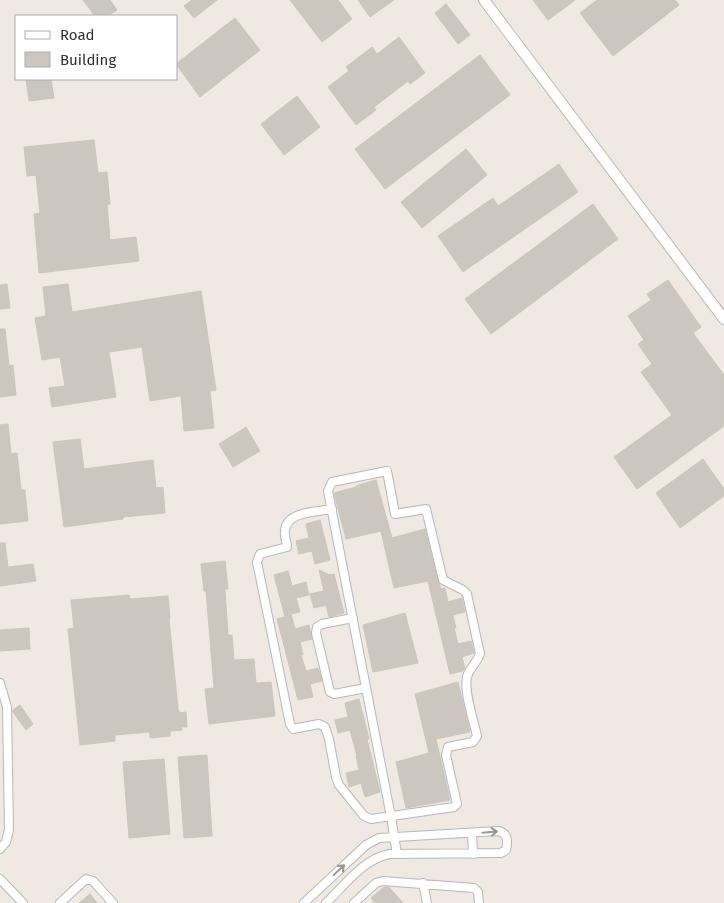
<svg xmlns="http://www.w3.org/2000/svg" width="724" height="903" viewBox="0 0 724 903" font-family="'Fira Sans',sans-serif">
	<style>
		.building { fill: #cbc7bf; stroke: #cbc5ba }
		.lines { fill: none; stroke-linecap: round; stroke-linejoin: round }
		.minor-casing { stroke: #b4b7c1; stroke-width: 10 }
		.tertiary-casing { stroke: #b4b7c1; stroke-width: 12 }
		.minor { stroke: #fff; stroke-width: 8 }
		.tertiary { stroke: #fff; stroke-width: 10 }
		.oneway { stroke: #969696 }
	</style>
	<rect width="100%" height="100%" fill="#efe9e1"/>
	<path class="building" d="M83 0H110L117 10 108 16H95Z
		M192 0H217L194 18 184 6Z
		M290 0H338L352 19 322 42Z
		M358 0H394L370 17Z
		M533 0H575L548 20Z
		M597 0H675L679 5 613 56 580 13Z
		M446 4 470 35 458 44 435 13Z
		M235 18 260 50 200 97 176 64Z
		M399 37 425 73 410 84 408 81 374 107 376 110 356 125 328 87 349 71 346 67 372 47 377 54Z
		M480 55 510 95 385 189 355 149Z
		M26 79H51L54 98 29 101Z
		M297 96 320 127 284 155 261 124Z
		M94 140 98 173 107 172 110 204H107L110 240 136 237 139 261 39 273 34 214 40 213 36 175 27 176 24 147Z
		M466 149 487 175 422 228 401 202Z
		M559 164 578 192 463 272 438 236 493 198 498 206Z
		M593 204 618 239 491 334 465 299Z
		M668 280 701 327 693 333 724 375V426L637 489 614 457 672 415 641 372 652 364 638 344 644 340 628 316 651 300 647 294Z
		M7 284 10 308 0 309V285Z
		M68 284 72 312 201 291 216 390 210 391 214 428 184 431 181 396 150 401 142 347 109 352 116 397 52 407 49 388 65 386 60 357 42 360 35 318 46 316 43 287Z
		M0 329H5L9 366 13 365 16 395 0 397Z
		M8 424 11 454 17 453 21 490H25L28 521 0 524V425Z
		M246 427 260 451 233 467 219 444Z
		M80 439 84 469 153 460 156 488 163 487 165 513 123 517V519L64 527 53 442Z
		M703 459 724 489V496L680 528 656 493Z
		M376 480 392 538 425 529 438 581 441 589 445 588 448 602 462 598 465 612 453 615 456 628H454L458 644 471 641 474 653 462 657 465 668 463 671 450 674 428 581 394 588 381 531 346 539 334 493 356 487V486Z
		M320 520 330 560 315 564 312 551 299 554 296 541 309 538 306 524Z
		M0 543H5L8 567 33 564 36 581 0 586Z
		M225 561 228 589H225L228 635H232L234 660 254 659 256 683 271 682 275 716 209 724 205 689 214 688 206 591H204L201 564Z
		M319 570 330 575 334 574 344 613 329 617 326 605 314 608 310 594 324 591Z
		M288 571 292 586 306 582 309 595 296 598 300 612 291 614 295 629 309 625 312 639 300 642 303 655H301L306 671 318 668 322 681 310 684 313 697 298 700 277 619 285 617 274 575Z
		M129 595 130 599 168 596 170 619H169L178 709 180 713 186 712 187 727H181L182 730 170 731V736L150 738V732L115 735V741L80 745 68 629 74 628 71 600Z
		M405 613 418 663 373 672 363 625Z
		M29 628 30 649 0 651V630Z
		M458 682 470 732 436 739 450 800 406 808 396 762 429 753 415 694Z
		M359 699 369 739H367L380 792 365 797 361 783 349 787 346 773 359 770 356 756H357L350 730 338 733 335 720 348 717 345 703Z
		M20 705 33 724 26 730 13 712V710Z
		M207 755 212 836 184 838 178 757Z
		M164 759 170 834 129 838 123 762Z
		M384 887H389L403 903H375L371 898Z
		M90 894 97 903H79Z"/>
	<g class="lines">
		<defs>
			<path id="minor" d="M332 509C317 512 286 511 285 531 284 536 287 542 287 547L260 554 257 562 290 724 293 729 319 724 325 727 329 739 336 777 339 785 364 816 371 819 454 807 457 804 446 755 448 747 473 742 477 736C474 722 462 687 468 674 471 667 477 662 480 654L467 594 463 590 443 580 426 509 395 514 387 471 332 482 328 491 391 817 397 854
				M353 618 322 624 317 627 316 633 330 692 334 694 366 688
				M0 683 7 707 9 830 6 842 0 849
				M472 833 473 854
				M0 879 23 903
				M423 883 427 903
				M60 903 86 879 93 881 113 903
				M304 903 366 845 379 838 498 831C508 833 508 841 506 850L501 853 390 854C364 858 344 886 326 903
				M354 903 376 883 383 881 474 888 478 892 479 903"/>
			<path id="tertiary" d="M484 0 724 319"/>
		</defs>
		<use href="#minor" class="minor-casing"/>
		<use href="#tertiary" class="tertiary-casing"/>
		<use href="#minor" class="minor"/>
		<use href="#tertiary" class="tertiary"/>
	</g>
	<defs><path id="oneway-shaft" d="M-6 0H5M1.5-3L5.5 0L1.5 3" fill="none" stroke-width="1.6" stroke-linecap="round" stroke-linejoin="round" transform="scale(1.25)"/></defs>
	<g class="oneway">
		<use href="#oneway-shaft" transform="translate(490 832) rotate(-5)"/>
		<use href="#oneway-shaft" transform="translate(339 870) rotate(-43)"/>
	</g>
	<rect x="15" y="15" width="162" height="65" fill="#ffffff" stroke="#ababab"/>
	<rect x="25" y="31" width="25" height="8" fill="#ffffff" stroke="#ababab"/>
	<text x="60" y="40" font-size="15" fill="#2e2e2e">Road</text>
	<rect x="25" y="52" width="25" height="15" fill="#cbc7bf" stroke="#ababab"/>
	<text x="60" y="65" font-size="15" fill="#2e2e2e">Building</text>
</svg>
